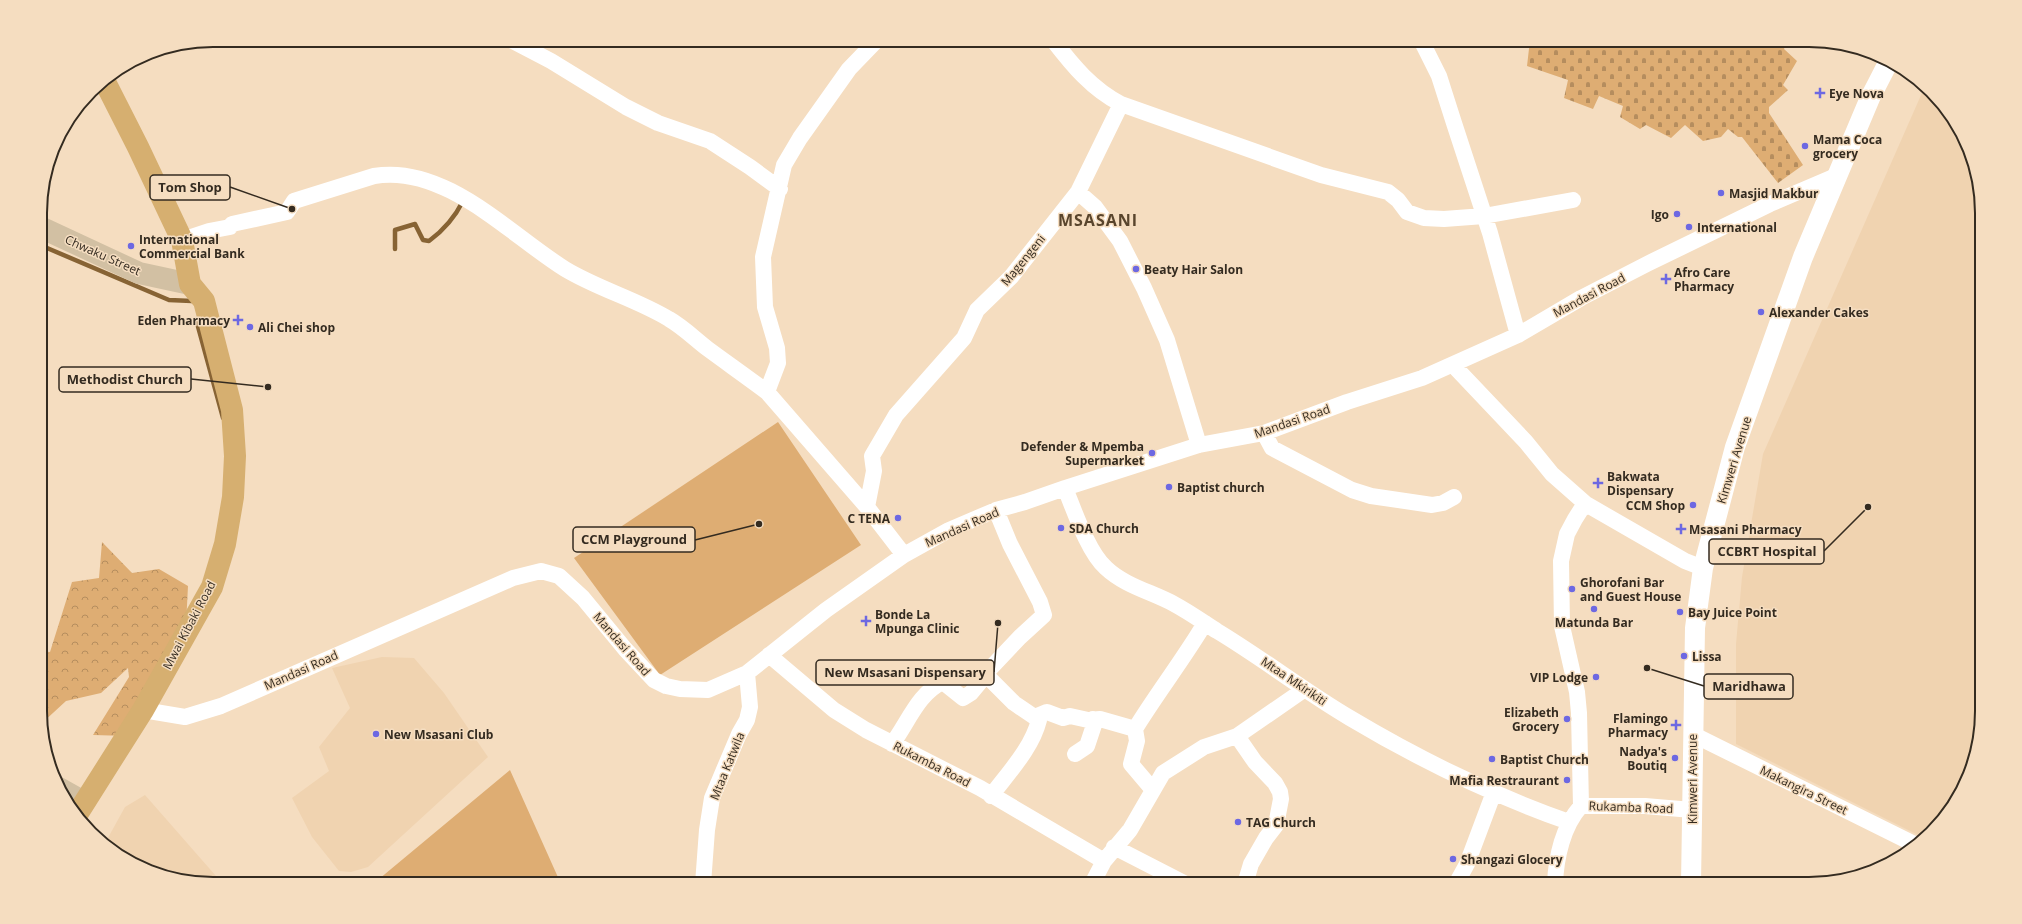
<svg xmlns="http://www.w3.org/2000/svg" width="2022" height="924" viewBox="0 0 2022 924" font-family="'Open Sans',sans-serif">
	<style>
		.built { fill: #f0d3b0 }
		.grass { fill: #dead73 }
		.forest { fill: url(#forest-crowns) }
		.cemetery { fill: url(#cemetery-stones) }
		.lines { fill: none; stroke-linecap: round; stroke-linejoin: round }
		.stream { stroke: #876334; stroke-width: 4.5 }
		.minor { stroke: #fff; stroke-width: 16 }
		.tertiary { stroke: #fff; stroke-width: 20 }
		.secondary { stroke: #d2c0a3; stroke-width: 22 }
		.primary { stroke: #d6af70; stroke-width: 22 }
		.poi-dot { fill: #6d68e2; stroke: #f5ddc0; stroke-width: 1.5 }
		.labels { text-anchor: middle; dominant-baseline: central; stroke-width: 3; stroke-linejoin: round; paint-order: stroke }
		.poi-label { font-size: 12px; font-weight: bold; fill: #342b20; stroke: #f5ddc0; text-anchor: start }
		.street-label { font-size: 12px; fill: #342b20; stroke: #f5ddc0 }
		.district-label { font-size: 16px; font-weight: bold; letter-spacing: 1px; fill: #59452d; stroke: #f5ddc0 }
		.rim { fill: none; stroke: #342b20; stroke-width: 2 }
		.leader { fill: none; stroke: #342b20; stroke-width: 1.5 }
		.callout-dot { fill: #342b20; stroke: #f5ddc0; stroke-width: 1.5 }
		.callout { fill: #f5ddc0; stroke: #342b20; stroke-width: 1.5 }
		.callout-label { font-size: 13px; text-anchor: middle; font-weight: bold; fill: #342b20 }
	</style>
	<defs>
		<pattern id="forest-crowns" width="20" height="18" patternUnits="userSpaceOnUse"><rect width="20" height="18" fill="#dead73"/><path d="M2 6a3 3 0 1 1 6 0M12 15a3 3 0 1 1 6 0" fill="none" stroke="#b58d5e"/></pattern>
		<pattern id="cemetery-stones" width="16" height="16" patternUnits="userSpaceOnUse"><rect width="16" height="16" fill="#dead73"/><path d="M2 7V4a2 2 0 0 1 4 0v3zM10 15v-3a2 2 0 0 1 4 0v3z" fill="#b58d5e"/></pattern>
	</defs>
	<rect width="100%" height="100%" fill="#f5ddc0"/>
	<path class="built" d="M1925 86 1946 108 1969 147 1981 191 1982 711 1969 777 1946 816 1924 838 1736 744V644L1742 577 1763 454Z
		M382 657 414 658 444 693 488 757 368 867 351 872 339 871 312 837 292 798 329 771 319 747 350 708 332 668Z
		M145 795 223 884H213L147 871 104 845 125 807Z"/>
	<path class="grass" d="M778 422 861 545 660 675 574 558Z
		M510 770 561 884H373Z"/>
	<path class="forest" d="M102 542 132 573 159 569 188 586 186 625 127 736 93 735 129 677 128 668 101 693 66 701 41 724V651L50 652 72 582 99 578Z"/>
	<path class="cemetery" d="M1530 40H1780L1786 44 1784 49 1797 61 1783 85 1788 90 1769 107V113L1803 165 1778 183 1742 137H1738L1728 129 1721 137 1703 141 1685 125 1671 138 1646 125 1640 129 1620 117 1623 106 1599 96 1593 109 1564 98 1568 80 1527 66Z"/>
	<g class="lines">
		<path class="stream" d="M40 245 169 300 192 301
			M395 249V230L415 224 423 240 429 241C444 230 455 217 463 201
			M197 323 223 418"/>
		<path class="minor" d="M511 40 551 61 626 107 658 123 710 141 750 167 780 189
			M877 40 849 69 800 138 784 165 763 257 765 307 777 348 778 363 767 392 867 507 904 555
			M1053 40C1073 66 1092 89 1121 104L1321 175 1388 192 1398 200 1407 212 1424 218 1444 219 1484 216 1573 200
			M1421 40 1439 76 1454 123 1490 233 1518 335
			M1078 192 1095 207 1120 241 1144 288 1167 340 1199 445
			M182 240 209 231 230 227 232 224 287 212 294 201 374 176C445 164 509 234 565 269 598 289 636 299 669 319 683 327 695 339 708 349 727 363 747 377 767 392
			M1453 365 1526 442 1552 474 1586 504 1685 561 1703 568
			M1264 433 1272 448 1352 490 1371 496 1432 505 1443 503 1454 497
			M1065 488C1074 510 1088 552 1106 568 1125 586 1152 592 1174 604 1189 612 1203 622 1217 631 1262 658 1304 691 1350 718 1417 758 1495 796 1569 822
			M867 507 874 471 872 456 896 415 964 338 977 310 1011 277 1078 192 1121 104
			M769 655 834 710 866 730 980 788 1104 861
			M143 710 185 717 221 706 513 578 541 571 559 576 583 598 625 649 654 680 666 686 680 689 708 690 747 673 826 610 904 555 949 530 996 510 1025 502 1065 488 1199 445 1264 433 1347 402 1422 378 1518 335 1581 298 1647 264 1770 204 1838 175
			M1035 717 1047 712 1063 718 1070 716 1088 720 1100 719 1135 729
			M1692 734 1916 845
			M1237 736 1255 762 1275 783 1280 792 1281 799 1276 825 1266 838 1251 864 1245 884
			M892 744C908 723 918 693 943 682L963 698 971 693 981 681
			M1075 754 1087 746 1095 722 1093 719
			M1153 790 1131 764 1137 741 1135 729C1157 693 1183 660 1205 623
			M991 796C1009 772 1032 748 1039 720L1014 703 985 674 1020 637 1044 615 1040 602 1010 544 996 510
			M1581 806 1579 713 1577 692 1562 626 1561 561 1567 534 1575 519 1582 508 1586 507V504
			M1114 847 1186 884
			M703 884 707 830 712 798 739 734 747 720 750 707 747 673
			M1092 884 1104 861 1130 830 1163 773 1204 747 1237 736 1305 689
			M1456 884 1467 864 1494 792
			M1555 884C1556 857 1563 826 1581 806H1645L1692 810"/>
		<path class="tertiary" d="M1691 884 1695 628 1703 568 1735 447 1803 257 1870 98 1889 61"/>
		<path class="secondary" d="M40 227 139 273 190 284
			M59 788 84 802"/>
		<path class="primary" d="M76 816 143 710 212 587 225 544 233 497 235 456 232 410 204 301 190 284 182 240 138 147 104 80"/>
	</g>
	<g class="poi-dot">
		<path d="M1818 87h4v4h4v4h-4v4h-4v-4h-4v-4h4z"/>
		<circle cx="1805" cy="146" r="4"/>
		<circle cx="1721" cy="193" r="4"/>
		<circle cx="1677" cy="214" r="4"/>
		<circle cx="1689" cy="227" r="4"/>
		<circle cx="131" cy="246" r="4"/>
		<circle cx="1136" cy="269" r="4"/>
		<path d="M1664 273h4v4h4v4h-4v4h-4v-4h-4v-4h4z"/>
		<circle cx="1761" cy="312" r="4"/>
		<path d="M236 314h4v4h4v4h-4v4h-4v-4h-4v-4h4z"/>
		<circle cx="250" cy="327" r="4"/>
		<circle cx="1152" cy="453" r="4"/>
		<path d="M1596 477h4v4h4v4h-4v4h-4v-4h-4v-4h4z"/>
		<circle cx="1169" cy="487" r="4"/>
		<circle cx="1693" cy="505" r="4"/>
		<circle cx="898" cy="518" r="4"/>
		<circle cx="1061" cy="528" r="4"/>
		<path d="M1679 523h4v4h4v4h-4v4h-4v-4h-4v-4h4z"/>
		<circle cx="1572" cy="589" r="4"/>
		<circle cx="1594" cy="609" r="4"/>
		<circle cx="1680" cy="612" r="4"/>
		<path d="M864 615h4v4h4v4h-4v4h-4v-4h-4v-4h4z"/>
		<circle cx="1684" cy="656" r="4"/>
		<circle cx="1596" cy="677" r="4"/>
		<circle cx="1567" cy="719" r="4"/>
		<path d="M1674 719h4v4h4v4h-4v4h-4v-4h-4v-4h4z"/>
		<circle cx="376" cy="734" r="4"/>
		<circle cx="1675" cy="758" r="4"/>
		<circle cx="1492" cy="759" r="4"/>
		<circle cx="1567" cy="780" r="4"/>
		<circle cx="1238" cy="822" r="4"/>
		<circle cx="1453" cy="859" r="4"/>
	</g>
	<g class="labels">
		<g class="poi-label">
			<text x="1829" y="93">Eye Nova</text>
			<text x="1813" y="139">Mama Coca<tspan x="1813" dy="14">grocery</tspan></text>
			<text x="1729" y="193">Masjid Makbur</text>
			<text x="1669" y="214" text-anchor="end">Igo</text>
			<text x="1697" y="227">International</text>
			<text x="139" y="239">International<tspan x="139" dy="14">Commercial Bank</tspan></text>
			<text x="1144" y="269">Beaty Hair Salon</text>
			<text x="1674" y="272">Afro Care<tspan x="1674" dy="14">Pharmacy</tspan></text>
			<text x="1769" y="312">Alexander Cakes</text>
			<text x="230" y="320" text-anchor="end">Eden Pharmacy</text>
			<text x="258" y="327">Ali Chei shop</text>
			<text x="1144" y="446" text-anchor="end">Defender &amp; Mpemba<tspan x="1144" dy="14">Supermarket</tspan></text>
			<text x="1607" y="476">Bakwata<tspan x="1607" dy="14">Dispensary</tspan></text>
			<text x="1177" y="487">Baptist church</text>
			<text x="1685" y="505" text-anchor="end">CCM Shop</text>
			<text x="890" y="518" text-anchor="end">C TENA</text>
			<text x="1069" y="528">SDA Church</text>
			<text x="1689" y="529">Msasani Pharmacy</text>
			<text x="1580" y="582">Ghorofani Bar<tspan x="1580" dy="14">and Guest House</tspan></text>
			<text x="1688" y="612">Bay Juice Point</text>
			<text x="875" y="614">Bonde La<tspan x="875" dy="14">Mpunga Clinic</tspan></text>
			<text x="1594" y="622" text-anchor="middle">Matunda Bar</text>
			<text x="1692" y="656">Lissa</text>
			<text x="1588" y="677" text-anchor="end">VIP Lodge</text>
			<text x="1559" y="712" text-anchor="end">Elizabeth<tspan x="1559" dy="14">Grocery</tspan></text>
			<text x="1668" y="718" text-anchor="end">Flamingo<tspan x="1668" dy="14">Pharmacy</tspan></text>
			<text x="384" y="734">New Msasani Club</text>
			<text x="1667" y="751" text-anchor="end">Nadya's<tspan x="1667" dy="14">Boutiq</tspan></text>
			<text x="1500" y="759">Baptist Church</text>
			<text x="1559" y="780" text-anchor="end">Mafia Restraurant</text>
			<text x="1246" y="822">TAG Church</text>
			<text x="1461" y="859">Shangazi Glocery</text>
		</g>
		<g class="street-label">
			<text transform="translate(103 255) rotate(24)">Chwaku Street</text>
			<text transform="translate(1023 260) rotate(-51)">Magengeni</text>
			<text transform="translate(1589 295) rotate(-28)">Mandasi Road</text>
			<text transform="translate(1292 421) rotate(-19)">Mandasi Road</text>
			<text transform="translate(1734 460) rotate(-73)">Kimweri Avenue</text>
			<text transform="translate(962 527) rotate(-24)">Mandasi Road</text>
			<text transform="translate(189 625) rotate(-62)">Mwai Kibaki Road</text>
			<text transform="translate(622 644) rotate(49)">Mandasi Road</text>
			<text transform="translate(301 670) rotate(-24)">Mandasi Road</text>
			<text transform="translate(1294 681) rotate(34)">Mtaa Mkirikiti</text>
			<text transform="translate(932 764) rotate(27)">Rukamba Road</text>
			<text transform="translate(727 766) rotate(-68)">Mtaa Katwila</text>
			<text transform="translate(1692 779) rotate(-90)">Kimweri Avenue</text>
			<text transform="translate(1804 790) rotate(26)">Makangira Street</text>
			<text transform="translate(1631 807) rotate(2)">Rukamba Road</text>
		</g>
		<g class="district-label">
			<text x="1098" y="220">MSASANI</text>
		</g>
	</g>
	<path d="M0 0H2022V924H0ZM213 47H1809A166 166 0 0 1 1975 213V711A166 166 0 0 1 1809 877H213A166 166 0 0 1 47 711V213A166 166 0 0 1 213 47Z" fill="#f5ddc0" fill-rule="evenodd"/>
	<path class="rim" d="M213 47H1809A166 166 0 0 1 1975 213V711A166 166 0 0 1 1809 877H213A166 166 0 0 1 47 711V213A166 166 0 0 1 213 47Z"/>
	<path class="leader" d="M292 209L230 187M268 387L191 379M759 524L695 540M1868 507L1824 551M998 623L994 672M1647 668L1704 686"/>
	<g class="callout-dot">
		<circle cx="292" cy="209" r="4"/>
		<circle cx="268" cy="387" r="4"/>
		<circle cx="759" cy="524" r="4"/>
		<circle cx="1868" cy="507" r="4"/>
		<circle cx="998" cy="623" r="4"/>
		<circle cx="1647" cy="668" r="4"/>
	</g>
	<g class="callout">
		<rect x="150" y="175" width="80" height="25" rx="4"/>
		<rect x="59" y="367" width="132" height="25" rx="4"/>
		<rect x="573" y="527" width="122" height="25" rx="4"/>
		<rect x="1709" y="539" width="115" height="25" rx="4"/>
		<rect x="816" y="660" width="178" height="25" rx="4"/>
		<rect x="1704" y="674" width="89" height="25" rx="4"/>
	</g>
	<g class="callout-label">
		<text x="190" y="192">Tom Shop</text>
		<text x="125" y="384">Methodist Church</text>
		<text x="634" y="544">CCM Playground</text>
		<text x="1767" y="556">CCBRT Hospital</text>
		<text x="905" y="677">New Msasani Dispensary</text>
		<text x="1749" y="691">Maridhawa</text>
	</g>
</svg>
